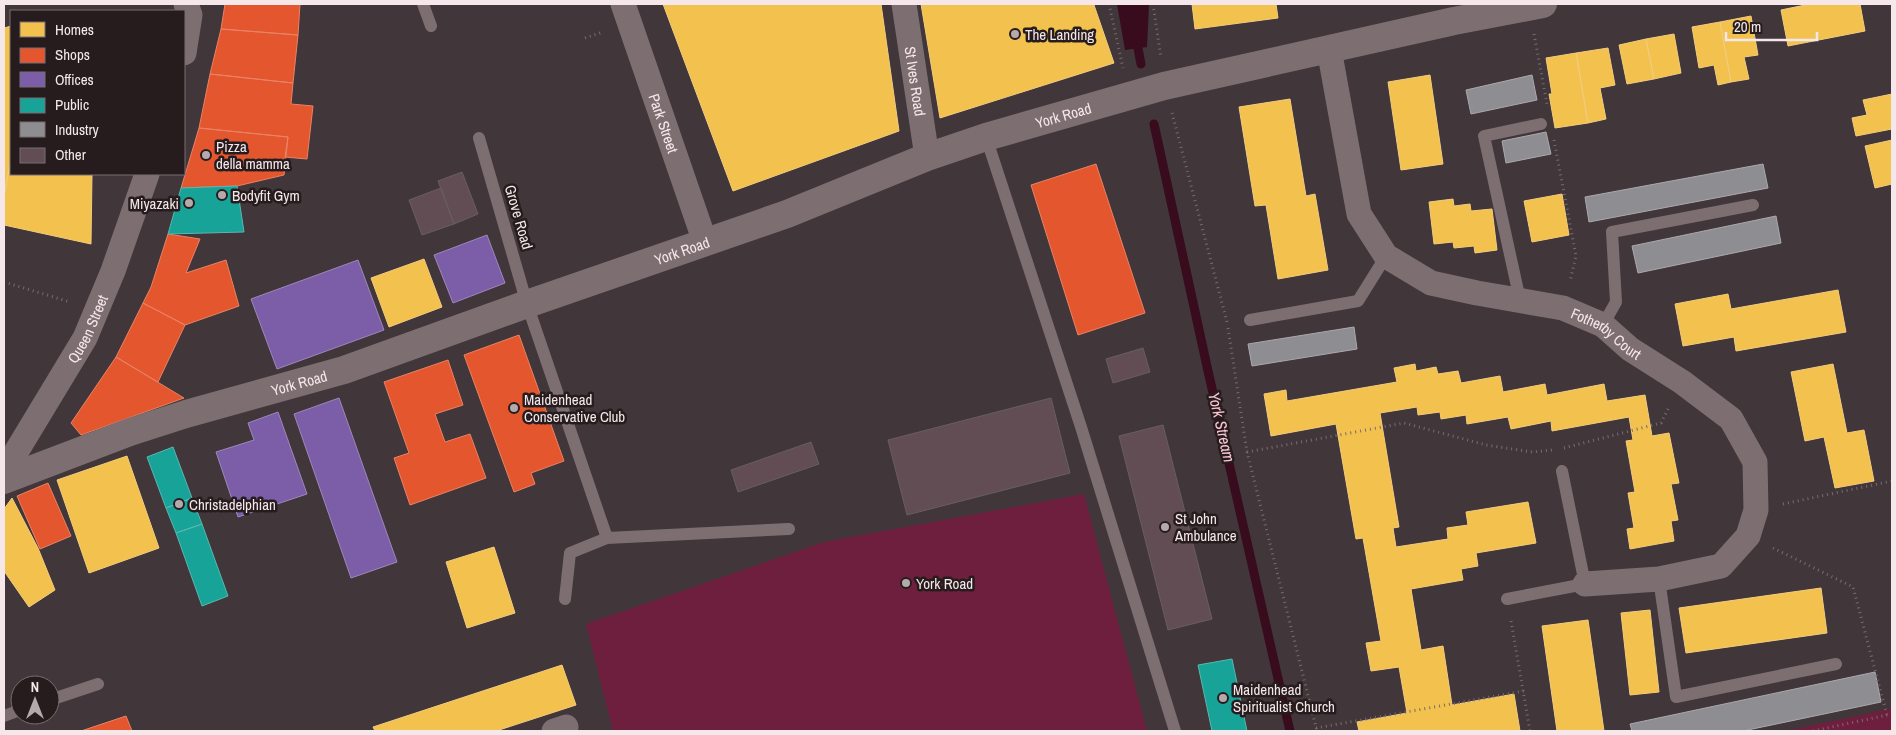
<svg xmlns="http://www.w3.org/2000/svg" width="1896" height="735" viewBox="0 0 1896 735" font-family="'Archivo Narrow',sans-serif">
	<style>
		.green { fill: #6e1f3e }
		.water { fill: #380b1d }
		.homes { fill: #f2c14e; stroke: #f3cc7d }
		.shops { fill: #e4572e; stroke: #e98266 }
		.offices { fill: #7b5ea7; stroke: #a087bb }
		.public { fill: #17a398; stroke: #5ab7b1 }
		.industry { fill: #8d8d92; stroke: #aca8ac }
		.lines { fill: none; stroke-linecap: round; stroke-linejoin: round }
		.stream { stroke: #380b1d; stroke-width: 9 }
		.building { fill: #634d54; stroke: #685e61 }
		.path { stroke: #786c6f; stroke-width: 3; stroke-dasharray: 1 4; stroke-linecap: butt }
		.service { stroke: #7d6e72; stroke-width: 12 }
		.minor { stroke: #7d6e72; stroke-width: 25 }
		.tertiary { stroke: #7d6e72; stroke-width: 28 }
		.poi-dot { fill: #b6a9ac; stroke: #261c1e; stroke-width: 2 }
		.labels { text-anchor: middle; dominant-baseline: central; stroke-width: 5; stroke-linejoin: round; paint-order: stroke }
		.poi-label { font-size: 15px; fill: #f5e7ea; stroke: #261c1e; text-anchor: start }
		.street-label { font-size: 15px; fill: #f5e7ea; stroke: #261c1e }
		.water-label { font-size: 16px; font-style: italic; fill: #fbc5d3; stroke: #261c1e }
	</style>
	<rect width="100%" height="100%" fill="#413639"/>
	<path class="green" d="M1084 494 1147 731H613L586 624 824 542Z
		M1892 708V731H1785L1885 710Z"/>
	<path class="water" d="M1117 4H1149L1147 47 1125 50Z"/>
	<path class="homes" d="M663 4H881L899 131 733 191Z
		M921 4H1097L1094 5 1114 63 940 118Z
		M1192 4H1276L1278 18 1195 29Z
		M1810 4H1860L1865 31 1788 46 1781 10Z
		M1751 16 1758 55 1744 57 1749 79 1731 82 1720 22Z
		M1720 22 1731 82 1718 85 1714 65 1699 68 1692 27Z
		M11 26V157L4 198V28Z
		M1674 34 1681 73 1654 79 1646 39Z
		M1646 39 1654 79 1627 84 1619 45Z
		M1608 48 1615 85 1600 88 1606 119 1588 123 1576 53Z
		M1576 53 1588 123 1555 128 1549 94H1552L1546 58Z
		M1430 75 1443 164 1401 170 1388 82Z
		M1892 94V129L1856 136 1852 118 1867 115 1863 100Z
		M1290 99 1306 196 1315 194 1328 270 1278 279 1266 205 1255 206 1239 107Z
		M1892 140V184L1875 188 1865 146Z
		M11 157V174H92L91 244 4 225V198Z
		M1562 194 1569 235 1532 242 1524 201Z
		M1453 199 1454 206 1470 204 1471 211 1492 209 1497 250 1475 253 1474 246 1454 248 1453 242 1434 244 1429 202Z
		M424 259 442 307 389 327 371 278Z
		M1838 290 1846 332 1736 351 1734 337 1683 346 1675 304 1728 294 1731 309Z
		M1415 364 1416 371 1436 367 1438 374 1458 371 1461 383 1500 376 1503 392 1545 384 1547 395 1604 384 1607 401 1645 395 1652 436 1669 433 1679 483 1671 484 1678 520 1671 521 1674 541 1630 549 1627 529 1634 528 1628 493 1635 492 1626 441 1633 440 1629 417 1552 431 1551 421 1511 429 1508 417 1467 424 1466 415 1441 419 1440 412 1418 415 1417 407 1380 413 1399 527 1393 528 1396 547 1448 539 1447 528 1468 525 1466 512 1528 502 1536 543 1476 553 1478 566 1461 569 1463 580 1411 589 1421 650 1443 646 1452 705 1514 694 1520 731H1359L1357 722 1407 713 1399 667 1371 671 1366 643 1381 641 1363 538 1356 539 1336 424 1271 436 1264 394 1286 390 1287 401 1397 382 1394 368Z
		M1833 364 1847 433 1864 430 1874 481 1835 488 1824 437 1805 441 1791 372Z
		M127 456 159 548 89 573 57 480Z
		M12 498 38 548 55 590 29 607 4 571V509Z
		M494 547 515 613 467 628 446 562Z
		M1821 588 1827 633 1686 653 1679 608Z
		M1650 610 1659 692 1630 695 1621 613Z
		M1588 620 1604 731H1557L1542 626Z
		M562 665 576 705 496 731H375L373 727Z"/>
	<path class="shops" d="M225 4H300L298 35 221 29Z
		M221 29 298 35 293 83 210 74Z
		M210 74 293 83 291 104 313 106 307 159 285 157 288 137 199 128Z
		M199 128 288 137 284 175 237 186 181 188Z
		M1096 164 1145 313 1078 335 1031 185Z
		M168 234 200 239 186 273 226 260 239 306 185 325 143 303 151 287Z
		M143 303 185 325 158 382 116 357Z
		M519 335 564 461 531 473 535 484 514 492 464 355Z
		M116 357 184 398 81 435 71 423Z
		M448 360 463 405 435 414 445 442 470 434 486 478 410 505 394 458 409 453 384 382Z
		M48 483 71 536 40 549 17 496Z
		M126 716 132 731H81Z"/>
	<path class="offices" d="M487 235 505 283 453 303 434 255Z
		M358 260 384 330 277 369 251 299Z
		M339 398 397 562 351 578 294 414Z
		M278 412 307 494 238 517 216 452 254 440 248 423Z"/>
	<path class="public" d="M237 186 244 232 168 234 181 188Z
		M173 447 192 498 166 508 147 457Z
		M192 498 202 524 176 533 166 508Z
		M202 524 228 596 202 606 176 533Z
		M1232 659 1247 731H1212L1198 665Z"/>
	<path class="industry" d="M1532 75 1537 100 1471 114 1466 90Z
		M1546 132 1551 154 1506 163 1502 141Z
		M1763 164 1768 188 1589 222 1585 197Z
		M1776 216 1781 243 1638 273 1632 246Z
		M1354 327 1357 349 1252 366 1248 344Z
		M1875 672 1881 702 1743 731H1632L1630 724Z"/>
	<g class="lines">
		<path class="stream" d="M1136 38 1141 64
			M1154 124 1208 371 1290 731"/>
	</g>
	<path class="building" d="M462 172 478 214 454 224 438 181Z
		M441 188 454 224 422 235 409 200Z
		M1143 348 1150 372 1113 383 1106 359Z
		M1051 398 1070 473 907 515 888 440Z
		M1163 425 1212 619 1168 630 1119 436Z
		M811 442 819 464 738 492 731 470Z"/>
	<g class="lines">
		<path class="path" d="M1109 4 1123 68
			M1153 4 1161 58
			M1534 34 1547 104
			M585 38 603 32
			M1172 113 1227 322
			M1554 140 1576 256 1570 281
			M4 282 70 302
			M1228 328 1247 452 1317 731
			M1564 448 1661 423 1669 407
			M1247 452 1404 423 1486 445 1532 452 1553 450
			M1783 504 1892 481
			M1773 548 1853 587 1887 715
			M1511 621 1530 731
			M1316 728 1524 691
			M1813 731 1892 714"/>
		<path class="service" d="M423 4 431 26
			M986 137 1081 427 1175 731
			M479 138 527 304 607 538
			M1520 300 1484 136 1541 124
			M1250 320 1358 301 1386 256
			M1603 325 1616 302 1612 232 1753 205
			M1659 579 1676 697 1836 664
			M565 599 570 553 607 538 789 529
			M1507 599 1585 584 1562 471
			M50 700 98 684
			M4 716 20 710"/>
		<g class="minor">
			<path id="s1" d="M623 4 705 242"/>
			<path id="s2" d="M904 4 927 157"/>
			<path id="s3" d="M1329 49 1359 214 1386 256 1431 283 1477 293 1563 308 1603 325 1630 349 1682 382 1731 419 1755 462 1756 510 1748 536 1721 566 1659 579 1585 584"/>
			<path d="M184 53 190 15 186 4"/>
			<path id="s4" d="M4 472 85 338 113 271 147 174"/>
			<path d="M554 731 566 727"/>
		</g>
		<path class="tertiary" id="s5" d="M4 480 130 432 186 414 344 370 527 304 787 214 927 157 986 137 1164 86 1454 21 1543 4"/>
	</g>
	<g class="poi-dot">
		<circle cx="1015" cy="34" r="5"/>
		<circle cx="206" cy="155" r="5"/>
		<circle cx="222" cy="195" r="5"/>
		<circle cx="189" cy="203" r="5"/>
		<circle cx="514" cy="408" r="5"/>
		<circle cx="179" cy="504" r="5"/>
		<circle cx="1165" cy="527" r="5"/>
		<circle cx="906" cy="583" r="5"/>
		<circle cx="1223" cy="698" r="5"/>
	</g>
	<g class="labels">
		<g class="poi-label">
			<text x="1025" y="34">The Landing</text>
			<text x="216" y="146">Pizza<tspan x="216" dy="17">della mamma</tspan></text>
			<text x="232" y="195">Bodyfit Gym</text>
			<text x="179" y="203" text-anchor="end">Miyazaki</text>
			<text x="524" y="399">Maidenhead<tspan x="524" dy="17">Conservative Club</tspan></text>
			<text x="189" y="504">Christadelphian</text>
			<text x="1175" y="518">St John<tspan x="1175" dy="17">Ambulance</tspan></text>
			<text x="916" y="583">York Road</text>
			<text x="1233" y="689">Maidenhead<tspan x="1233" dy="17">Spiritualist Church</tspan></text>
		</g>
		<g class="street-label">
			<text stroke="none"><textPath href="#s2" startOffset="78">St Ives Road</textPath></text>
			<text stroke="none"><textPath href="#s5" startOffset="1121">York Road</textPath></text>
			<text stroke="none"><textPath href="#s1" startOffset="126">Park Street</textPath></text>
			<text transform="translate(519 217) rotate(74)">Grove Road</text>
			<text stroke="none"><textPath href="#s5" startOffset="716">York Road</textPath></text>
			<text stroke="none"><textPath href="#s4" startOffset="166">Queen Street</textPath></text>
			<text stroke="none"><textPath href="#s3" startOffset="455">Fotherby Court</textPath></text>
			<text stroke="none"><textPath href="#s5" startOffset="311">York Road</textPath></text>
		</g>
		<g class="water-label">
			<text transform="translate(1222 427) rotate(77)">York Stream</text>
		</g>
	</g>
	<rect width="1896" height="735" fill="none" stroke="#f5e7ea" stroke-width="10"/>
	<rect x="10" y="10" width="175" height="165" fill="#261c1e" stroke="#796d70"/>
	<rect x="20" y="22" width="25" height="15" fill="#f2c14e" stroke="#796d70"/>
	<text x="55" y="35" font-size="15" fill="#f5e7ea">Homes</text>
	<rect x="20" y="48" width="25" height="15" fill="#e4572e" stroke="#796d70"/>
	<text x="55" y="60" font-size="15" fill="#f5e7ea">Shops</text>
	<rect x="20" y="72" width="25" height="15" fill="#7b5ea7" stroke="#796d70"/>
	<text x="55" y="85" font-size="15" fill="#f5e7ea">Offices</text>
	<rect x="20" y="98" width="25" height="15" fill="#17a398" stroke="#796d70"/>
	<text x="55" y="110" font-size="15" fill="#f5e7ea">Public</text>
	<rect x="20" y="122" width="25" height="15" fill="#8d8d92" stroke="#796d70"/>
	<text x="55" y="135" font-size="15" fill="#f5e7ea">Industry</text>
	<rect x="20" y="148" width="25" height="15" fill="#634d54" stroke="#796d70"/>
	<text x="55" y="160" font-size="15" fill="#f5e7ea">Other</text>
	<g transform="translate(35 700)"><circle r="24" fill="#261c1e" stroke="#796d70"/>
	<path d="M0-4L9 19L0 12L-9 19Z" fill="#b6a9ac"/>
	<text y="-8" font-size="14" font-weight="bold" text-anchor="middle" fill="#f5e7ea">N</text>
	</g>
	<path d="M1726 32v8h91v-8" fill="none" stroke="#f5e7ea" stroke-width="2.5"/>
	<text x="1734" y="32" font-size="15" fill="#f5e7ea" stroke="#261c1e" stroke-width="4" paint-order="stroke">20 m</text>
</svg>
